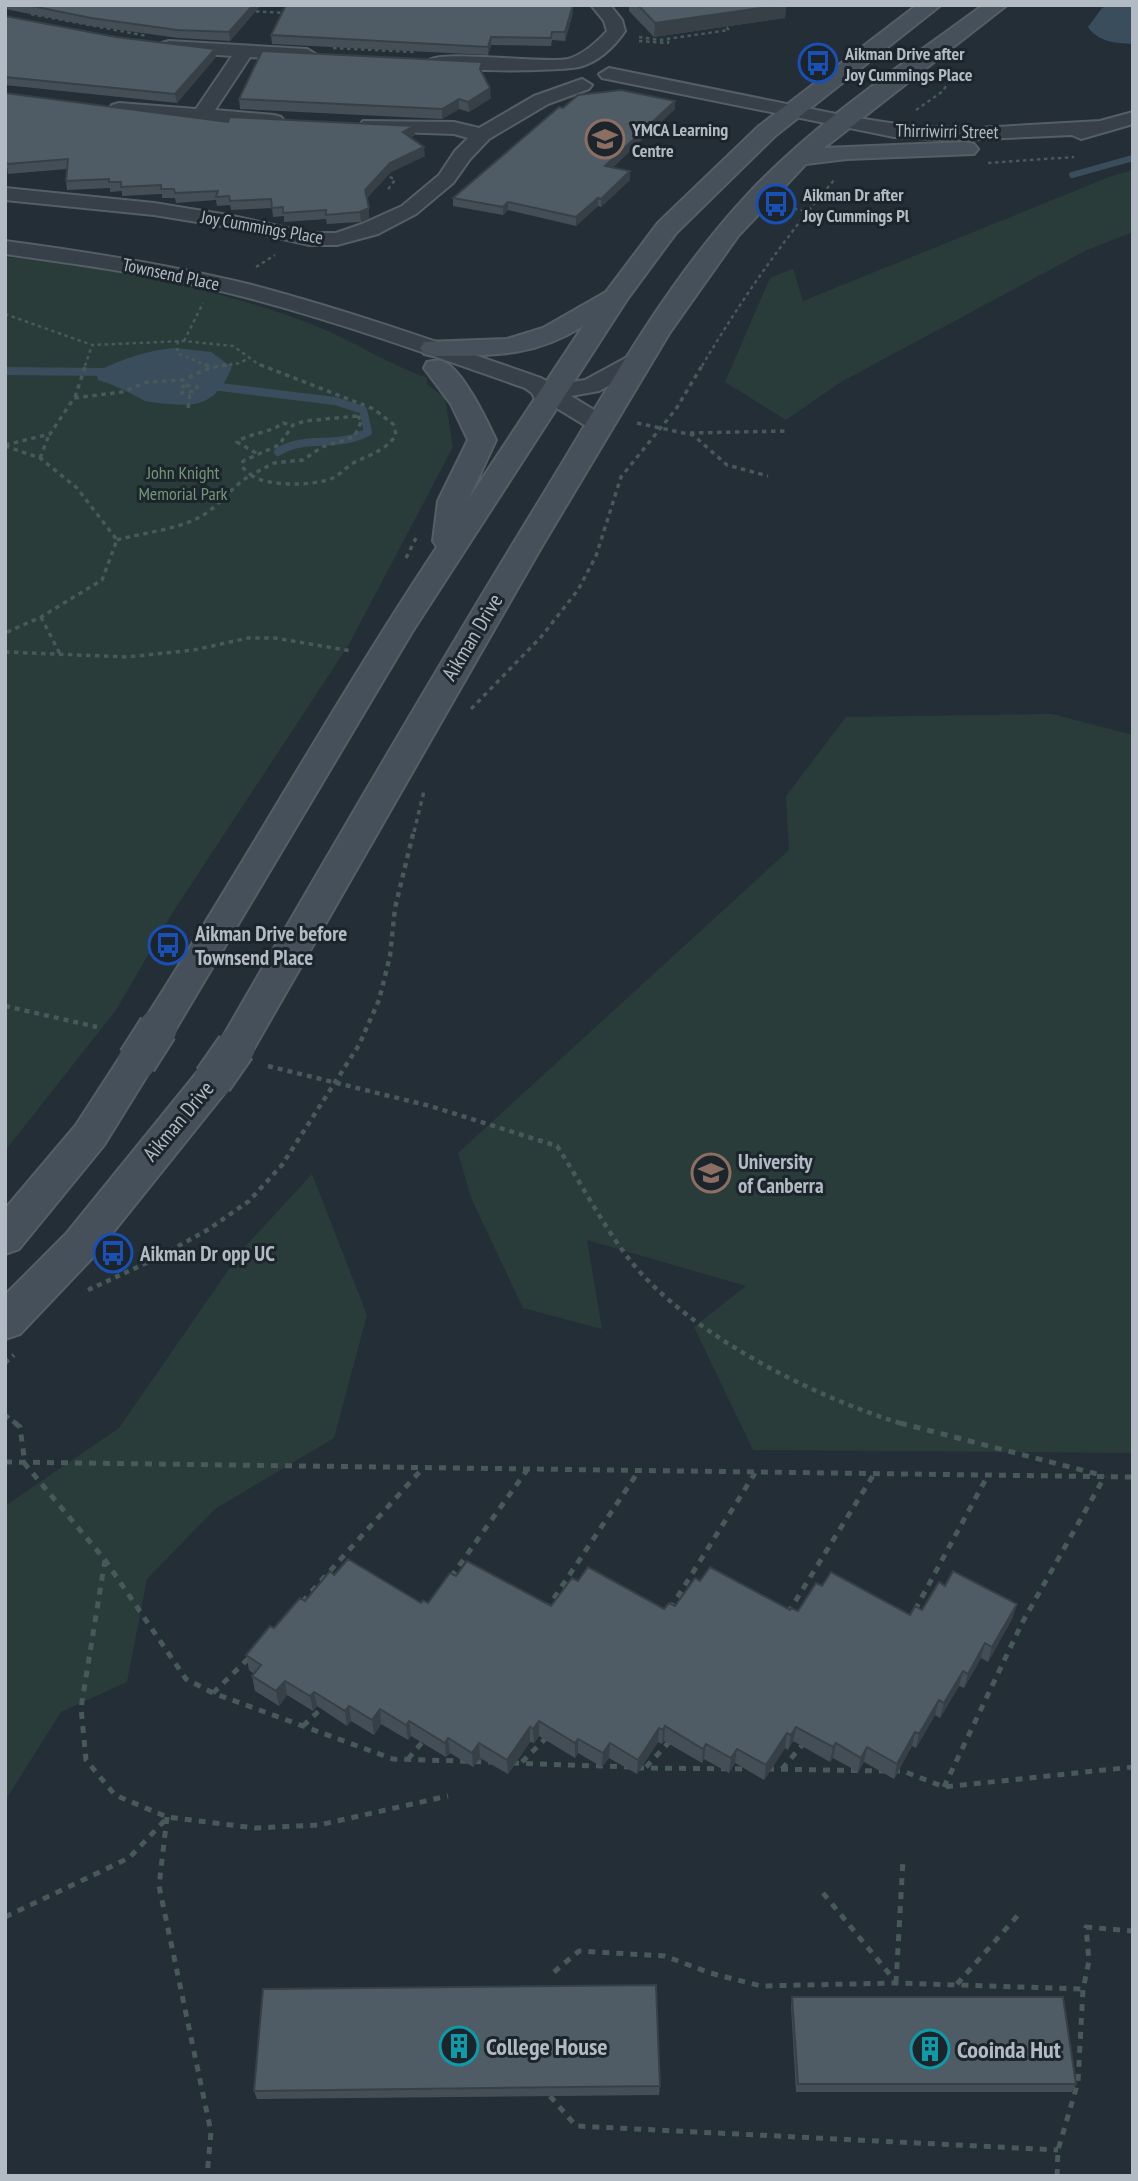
<svg xmlns="http://www.w3.org/2000/svg" width="1138" height="2181" viewBox="0 0 1138 2181" font-family="'PT Sans Narrow',sans-serif">
	<style>
		.green { fill: #293c3a }
		.water { fill: #394d5c }
		.lines { fill: none; stroke-linecap: round; stroke-linejoin: round }
		.stream-far1 { stroke: #394d5c; stroke-width: 6 }
		.stream { stroke: #394d5c; stroke-width: 8 }
		.street-casing { stroke: #555e65; stroke-width: 4 }
		.secondary-casing { stroke: #555e65; stroke-width: 4 }
		.path-far3 { stroke: #475958; stroke-width: 2.5; stroke-dasharray: 3.5 3.5; stroke-linecap: butt }
		.path-far2 { stroke: #475958; stroke-width: 3.5; stroke-dasharray: 4.5 4.5; stroke-linecap: butt }
		.path-far1 { stroke: #475958; stroke-width: 4.5; stroke-dasharray: 5 5; stroke-linecap: butt }
		.path { stroke: #475958; stroke-width: 5; stroke-dasharray: 7 7; stroke-linecap: butt }
		.street { fill: #374048; fill-rule: evenodd }
		.secondary { fill: #45505a; fill-rule: evenodd }
		.secondary-bridge-casing { stroke: #555e65; stroke-width: 42; stroke-linecap: butt }
		.secondary-bridge { stroke: #45505a; stroke-width: 38 }
		.wall { fill: #444e57 }
		.shaded-wall { fill: #374047 }
		.building { fill: #4f5b65; stroke: #374047; stroke-width: 2 }
		.labels { text-anchor: middle; dominant-baseline: central; stroke-width: 6; stroke-linejoin: round; paint-order: stroke }
		.far-poi-label { font-size: 18px; font-weight: bold; fill: #b2bbc4; stroke: #1c252c; text-anchor: start }
		.far-street-label { font-size: 18px; fill: #b2bbc4; stroke: #1c252c }
		.far-park-label { font-size: 18px; fill: #739776; stroke: #1c252c }
		.street-label { font-size: 21px; fill: #b2bbc4; stroke: #1c252c }
		.poi-label { font-size: 21px; font-weight: bold; fill: #b2bbc4; stroke: #1c252c; text-anchor: start }
		.near-poi-label { font-size: 24px; font-weight: bold; fill: #b2bbc4; stroke: #1c252c; text-anchor: start }
	</style>
	<rect width="100%" height="100%" fill="#242e37"/>
	<path class="green" d="M1133 170V232L1087 250 841 382 786 420 725 382 770 278 793 269 803 301 1109 177Z
		M5 257C103 265 225 290 316 326 354 341 387 364 427 378V384L445 398 453 447 348 646 173 912 116 1010 5 1151Z
		M1052 714 1133 735V1453L753 1450 694 1327 746 1286 587 1240 602 1329 523 1308 472 1200 458 1153 789 850 786 796 846 717Z
		M312 1174 367 1315 334 1438 215 1509 147 1579 127 1682 61 1712 5 1801V1506L119 1428 243 1249Z"/>
	<path class="water" d="M1109 5H1133V44C1115 43 1098 42 1088 27L1102 8Z
		M176 348 211 352 232 367C219 398 204 408 170 404 161 403 150 403 143 400 128 392 115 385 98 380L96 372C122 359 147 350 176 348Z"/>
	<g class="lines">
		<path class="stream-far1" d="M1072 175 1133 158"/>
		<path class="stream" d="M5 371 107 372
			M212 386 335 401 363 410 368 432 364 434C334 448 304 435 278 452"/>
		<defs>
			<path id="street" d="M591 5H610L622 20 625 31C614 47 598 62 579 67 559 71 439 74 428 61 438 49 544 64 568 59 582 55 597 42 607 31L604 21Z
				M169 41 307 49 317 55 307 61 250 57 215 110 274 115 281 117 284 121 281 125 201 122 112 113 109 109 112 105 119 103 196 109 232 56 162 51 160 47 162 43Z
				M609 68 851 117 916 127 979 128 1100 121 1133 112V124L1081 139 1072 135 959 140 894 137 602 78 599 74Z
				M582 79 592 85 589 89 548 104 489 139 470 159 453 183 416 214 378 234 337 245H310L228 227 154 215 5 200V188L154 203 228 215 310 233H336L362 224 402 206 439 175 455 151 468 138 454 134 370 131 363 129 360 125 363 121 454 122 479 128 534 96Z
				M5 241C88 252 170 265 252 285 350 311 446 345 541 378L553 385 585 380 631 355H647L651 360 647 365 599 391 571 396 609 419 612 424 609 429 600 431 591 429 545 401 535 399 532 393 525 388C431 355 337 321 241 296 163 276 85 265 5 254Z"/>
			<path id="secondary" d="M917 5H941L775 136 676 233 628 298 412 632 171 1037 158 1041 145 1037 139 1028 145 1019C245 863 335 701 437 547L433 541 438 501 468 440 451 404 424 368 427 362C433 361 438 359 444 362 463 370 487 421 496 440L468 500 583 326C532 358 491 355 433 356L424 354 420 348 424 342 507 339 543 328 606 292 658 223 759 126Z
				M983 5H1007L824 148 966 142 974 144 978 149 974 154 847 159 806 164 738 236 670 332 542 546 249 1057 236 1061 223 1057 217 1047C323 863 430 679 541 498 605 394 664 284 748 194 817 121 902 65 983 5Z
				M137 1047 150 1051 156 1061 104 1145 19 1249 5 1254V1209L76 1125 124 1051Z
				M213 1066 227 1070 232 1080 227 1090 94 1256 20 1334 5 1339V1295L66 1234 199 1070Z"/>
		</defs>
		<use href="#street" class="street-casing"/>
		<use href="#secondary" class="secondary-casing"/>
		<path class="path-far3" d="M249 11 286 13
			M31 14 147 36
			M639 37 660 40 729 30 726 27
			M639 41 668 43 669 39
			M333 48 415 52
			M916 110 943 91 955 70
			M988 163 1074 157
			M384 173 395 180 386 192
			M787 207 806 211
			M256 267 275 255
			M5 314 92 345 184 341 233 346 261 366
			M178 341 177 353 208 366
			M184 341 203 303
			M85 366 92 345
			M222 366 240 363 249 358
			M702 366C741 300 785 237 835 179"/>
		<path class="path-far2" d="M205 364 211 368
			M186 385 197 387 196 391 182 393 180 388Z
			M75 397 86 364
			M188 408 190 393
			M357 416 362 420 354 437 322 447 303 460 274 463 251 475 242 467 243 461 279 445 293 425 305 421Z
			M637 423 693 435 727 465 768 476
			M690 433 786 431
			M5 445 50 434 74 398 122 392 147 382 183 380 210 368 232 364
			M5 446 40 458 77 488 117 540 102 580 41 617 5 633
			M256 453 237 442C251 432 269 434 283 423L293 425
			M40 458 49 435
			M251 475C267 487 315 486 333 478 341 474 347 466 355 462 371 454 385 451 396 435L394 425 374 409 258 364
			M117 540C142 533 173 530 196 519 218 509 230 487 251 475
			M406 558 416 538
			M41 617 60 654
			M5 652 127 657 194 650 248 638H275L351 651
			M471 709 541 637 578 590 596 556 621 477 676 409 703 364
			M414 832 424 791"/>
		<path class="path-far1" d="M5 1006 97 1027
			M268 1066 430 1106 557 1146C581 1183 602 1224 629 1259 688 1334 815 1398 906 1425
			M88 1290 157 1258 209 1229 249 1201 282 1165 359 1045 379 1000 390 956 395 908 414 830
			M5 1363 14 1355
			M5 1415 18 1425"/>
		<path class="path" d="M15 1423 20 1427 25 1464 105 1560 186 1679 213 1693 393 1759 492 1762
			M900 1423 1097 1474
			M5 1462 1133 1477
			M105 1560 81 1708 86 1760 115 1795 167 1817 255 1828 319 1825 448 1796
			M451 1577 527 1470
			M302 1602 422 1469
			M670 1609 755 1473
			M546 1610 638 1472
			M915 1610 988 1475
			M788 1613 874 1474
			M213 1693 250 1657
			M303 1726 325 1705
			M408 1759 425 1739
			M522 1762 548 1736
			M512 1763 629 1767
			M646 1767 671 1740
			M637 1768 751 1769
			M767 1769 884 1771
			M782 1769 804 1743
			M893 1771H903L944 1787 1133 1767
			M944 1787 1022 1623 1105 1476
			M167 1817 159 1886 211 2132 207 2176
			M823 1893 896 1982
			M5 1917 129 1858 167 1818
			M554 1972 579 1951 665 1956 710 1973 761 1986 896 1983 1083 1989
			M896 1983 903 1860
			M957 1984 1019 1914
			M550 2096 576 2126 1058 2150
			M1057 2176 1058 2150 1078 2082 1083 1989 1089 1961 1086 1927 1133 1931"/>
		<use href="#street" class="street"/>
		<use href="#secondary" class="secondary"/>
		<defs>
			<path id="secondary-bridge" d="M137 1061 158 1028
				M213 1080 236 1047"/>
		</defs>
		<use href="#secondary-bridge" class="secondary-bridge-casing"/>
		<use href="#secondary-bridge" class="secondary-bridge"/>
	</g>
	<path class="wall" d="M5 5H261L230 41 178 38 92 26 5 9Z
		M573 5V13L565 41 552 40 551 46 491 45 488 55 272 44 271 35Z
		M629 5H786L785 18 654 37 629 11Z
		M5 16 116 37 215 49 216 57 177 103 5 85Z
		M482 71V73L491 98 469 112 459 109 442 119 240 109 239 99Z
		M5 93 228 122 415 135 410 137 425 156 391 172 367 198 369 218 361 222 327 224 326 219 284 222V216L273 217 272 208 231 210 230 205 217 206 216 200 176 203 175 198H162V194L122 196V191L110 192V188L67 190 66 181 67 169 8 174 7 167H5Z
		M675 101V109L612 168 630 171V180L601 207 598 206 576 226 508 210 503 215 453 206V198L563 108Z
		M334 1575 421 1603H428L456 1576 551 1606 578 1581 664 1609 675 1606 700 1581 790 1610 798 1611 822 1586 910 1615 922 1610 945 1586 1017 1604 1012 1619 988 1662 981 1658 964 1688 959 1686 940 1718 935 1715 916 1748 912 1746 894 1779 864 1762 858 1772 833 1758 830 1762 793 1741 788 1750 785 1748 764 1780 735 1763 729 1773 704 1759 702 1763 664 1741 662 1744 658 1742 637 1774 609 1758 602 1767 578 1753 575 1758 539 1736 534 1743 530 1742 508 1774 480 1758 473 1767 450 1753 446 1757 411 1736 408 1740 381 1724 374 1735 351 1721 347 1726 317 1706 313 1711 287 1695 279 1706 255 1691 252 1676 254 1674 249 1670 246 1655Z
		M792 1997 1076 2084 1072 2092H796L791 2006Z
		M660 2086 659 2095 257 2099 254 2091Z"/>
	<path class="shaded-wall" d="M253 5H261L230 41 229 32Z
		M573 5V13L565 41V32Z
		M781 5H786L785 18 654 37 655 23Z
		M491 37V45L488 55V47Z
		M215 49 216 57 177 103 175 94Z
		M490 88 491 98 469 112 468 102Z
		M459 99V109L442 119V109Z
		M675 101V109L605 174V166Z
		M414 126 415 135 403 142V132Z
		M424 147 425 156 391 172 366 199 365 190 390 163Z
		M630 171V180L601 207V199Z
		M598 198V206L576 226V217Z
		M508 202V210L503 215V207Z
		M369 208V218L361 222 360 212Z
		M1017 1604 1012 1619 988 1662 992 1647Z
		M985 1643 981 1658 964 1688 968 1674Z
		M963 1671 959 1686 940 1718 944 1703Z
		M285 1681 287 1695 279 1706 276 1691Z
		M314 1692 317 1706 313 1711 310 1696Z
		M939 1700 935 1715 916 1748 919 1734Z
		M349 1706 351 1721 347 1726 345 1711Z
		M380 1709 381 1724 374 1735 372 1720Z
		M409 1721 411 1736 408 1740 406 1725Z
		M539 1721V1736L534 1743 533 1729Z
		M665 1726 664 1741 662 1744 663 1730Z
		M530 1727V1742L508 1774 507 1760Z
		M796 1727 793 1741 788 1750 791 1735Z
		M659 1728 658 1742 637 1774 638 1760Z
		M915 1732 912 1746 894 1779 897 1764Z
		M787 1733 785 1748 764 1780 766 1765Z
		M448 1738 450 1753 446 1757 445 1743Z
		M578 1739V1753L575 1758V1743Z
		M479 1743 480 1758 473 1767 472 1753Z
		M610 1743 609 1758 602 1767 603 1753Z
		M836 1743 833 1758 830 1762 833 1747Z
		M706 1744 704 1759 702 1763 703 1749Z
		M867 1747 864 1762 858 1772 861 1758Z
		M737 1749 735 1763 729 1773 731 1758Z"/>
	<path class="building" d="M27 5H253L229 32 177 30 91 18Z
		M286 5H573L565 32H552L551 38 491 37 488 47 271 35Z
		M638 5H781L655 23Z
		M5 16 116 37 215 49 175 94 5 77Z
		M262 51 482 62 480 69 490 88 468 102 459 99 442 109 239 99Z
		M621 90 675 101 605 166 630 171 601 199 598 198 576 217 508 202 503 207 453 198 559 107 563 108 578 95Z
		M5 93 228 122 230 117 414 126 403 132 424 147 390 163 365 190 369 208 360 212 326 215V210L283 213V207L272 208 271 199 230 201 229 196 216 197 218 191 175 193 174 189H161V185L121 187V182H109V179L66 181 68 159 7 164 5 158Z
		M348 1559 421 1603 423 1600 428 1603 450 1573 456 1576 467 1561 551 1606 572 1578 578 1581 588 1567 664 1609 669 1603 675 1606 695 1578 700 1581 710 1567 790 1610 791 1608 798 1611 816 1583 822 1586 831 1572 910 1615 915 1606 922 1610 939 1582 945 1586 953 1571 1017 1604 992 1647 985 1643 968 1674 963 1671 944 1703 939 1700 919 1734 915 1732 897 1764 867 1747 861 1758 836 1743 833 1747 796 1727 791 1735 787 1733 766 1765 737 1749 731 1758 706 1744 703 1749 665 1726 663 1730 659 1728 638 1760 610 1743 603 1753 578 1739 575 1743 539 1721 533 1729 530 1727 507 1760 479 1743 472 1753 448 1738 445 1743 409 1721 406 1725 380 1709 372 1720 349 1706 345 1711 314 1692 310 1696 285 1681 276 1691 252 1676 261 1665 246 1655 270 1626 274 1628 300 1598 305 1601 330 1571 334 1575Z
		M656 1985 660 2086 254 2091 263 1989Z
		M792 1997H1063L1076 2084H798Z"/>
	<defs>
		<symbol id="bus-ring" viewBox="-11 -11 22 22"><circle r="9.5" fill="#1c252c" stroke="#1a4fb4" stroke-width="1.5"/><path d="M-5-6H5V4H4V6H2V4H-2V6H-4V4H-5ZM-3.5-4V0h7V-4ZM-3.5 1.2v1.5H-2V1.2ZM2 1.2v1.5H3.5V1.2Z" fill="#1a4fb4"/></symbol>
		<symbol id="school-ring" viewBox="-11 -11 22 22"><circle r="9.5" fill="#1c252c" stroke="#8d6e63" stroke-width="1.5"/><path d="M0-5L7-2L0 1L-7-2ZM-4 1L0 2.5L4 1V4Q0 6-4 4Z" fill="#8d6e63"/></symbol>
		<symbol id="university-ring" viewBox="-11 -11 22 22"><circle r="9.5" fill="#1c252c" stroke="#8d6e63" stroke-width="1.5"/><path d="M0-5L7-2L0 1L-7-2ZM-4 1L0 2.5L4 1V4Q0 6-4 4Z" fill="#8d6e63"/></symbol>
		<symbol id="building-ring" viewBox="-11 -11 22 22"><circle r="9.5" fill="#1c252c" stroke="#0f9aa8" stroke-width="1.5"/><path d="M-4-6H4V6H1V3H-1V6H-4ZM-2.5-4.3h1.7v1.8h-1.7ZM.8-4.3h1.7v1.8H.8ZM-2.5-1h1.7V.8h-1.7ZM.8-1h1.7V.8H.8Z" fill="#0f9aa8"/></symbol>
	</defs>
	<g fill-rule="evenodd">
		<use href="#bus-ring" x="796" y="41" width="44" height="44"/>
		<use href="#school-ring" x="583" y="117" width="44" height="44"/>
		<use href="#bus-ring" x="754" y="182" width="44" height="44"/>
		<use href="#bus-ring" x="146" y="923" width="44" height="44"/>
		<use href="#university-ring" x="689" y="1151" width="44" height="44"/>
		<use href="#bus-ring" x="91" y="1231" width="44" height="44"/>
		<use href="#building-ring" x="437" y="2024" width="44" height="44"/>
		<use href="#building-ring" x="908" y="2027" width="44" height="44"/>
	</g>
	<g class="labels">
		<g class="far-poi-label">
			<text x="845" y="53">Aikman Drive after<tspan x="845" dy="21">Joy Cummings Place</tspan></text>
			<text x="632" y="129">YMCA Learning<tspan x="632" dy="21">Centre</tspan></text>
			<text x="803" y="194">Aikman Dr after<tspan x="803" dy="21">Joy Cummings Pl</tspan></text>
		</g>
		<g class="far-street-label">
			<text transform="translate(947 131) rotate(1)">Thirriwirri Street</text>
			<text transform="translate(262 227) rotate(10)">Joy Cummings Place</text>
			<text transform="translate(171 274) rotate(12)">Townsend Place</text>
		</g>
		<g class="far-park-label">
			<text x="183" y="472">John Knight<tspan x="183" dy="21">Memorial Park</tspan></text>
		</g>
		<g class="street-label">
			<text transform="translate(472 637) rotate(-59)">Aikman Drive</text>
			<text transform="translate(178 1121) rotate(-50)">Aikman Drive</text>
		</g>
		<g class="poi-label">
			<text x="195" y="933">Aikman Drive before<tspan x="195" dy="24">Townsend Place</tspan></text>
			<text x="738" y="1161">University<tspan x="738" dy="24">of Canberra</tspan></text>
			<text x="140" y="1253">Aikman Dr opp UC</text>
		</g>
		<g class="near-poi-label">
			<text x="486" y="2046">College House</text>
			<text x="957" y="2049">Cooinda Hut</text>
		</g>
	</g>
	<rect width="1138" height="2181" fill="none" stroke="#b2bbc4" stroke-width="14"/>
</svg>
